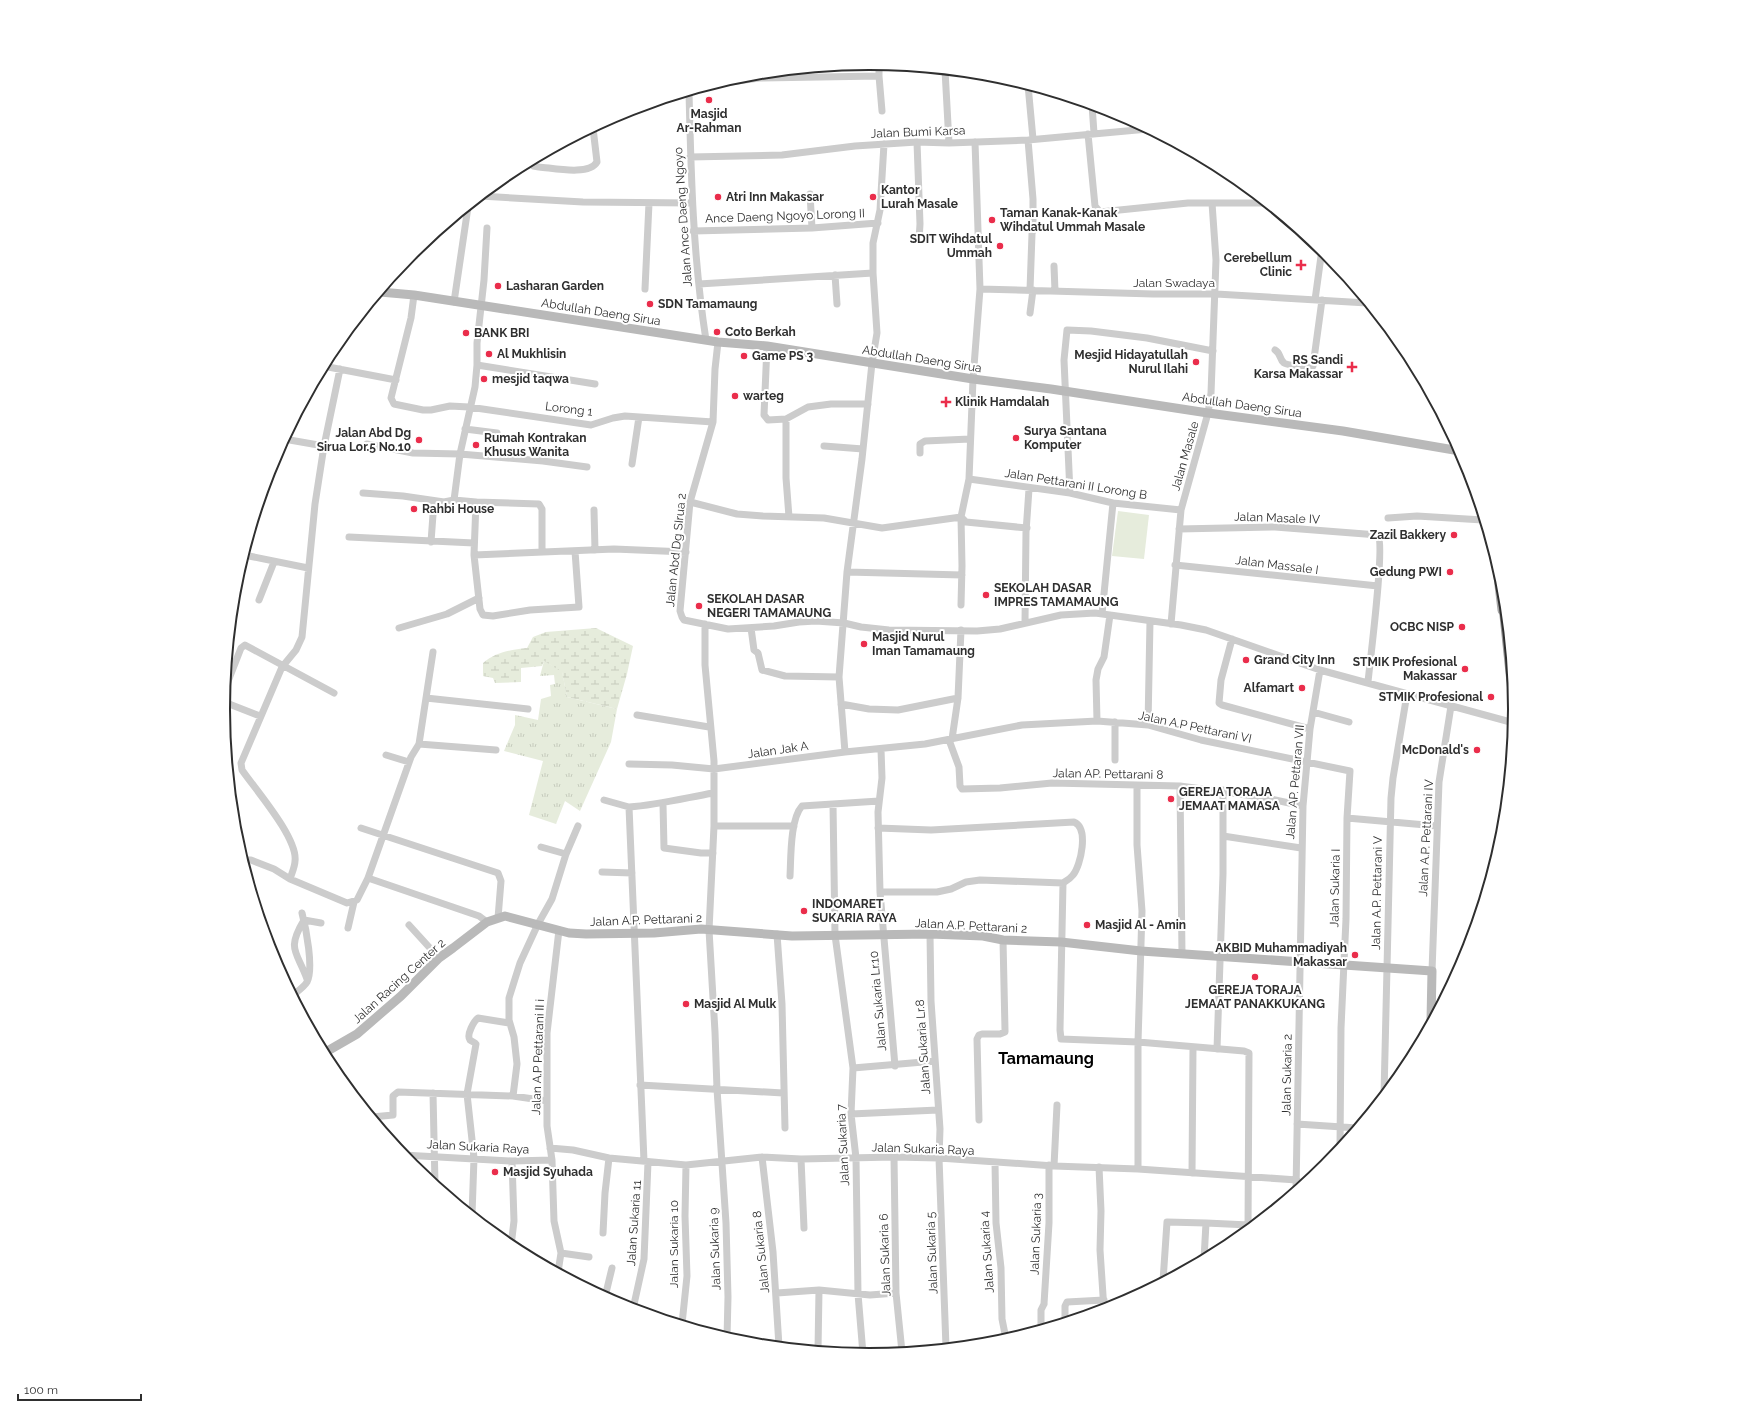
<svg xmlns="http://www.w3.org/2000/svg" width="1738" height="1418" viewBox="0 0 1738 1418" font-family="Raleway,sans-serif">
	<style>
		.grass { fill: url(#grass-tufts) }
		.wetland { fill: url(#wetland-marsh) }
		.park { fill: #e6ecdc }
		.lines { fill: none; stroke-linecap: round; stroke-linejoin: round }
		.street { stroke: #ccc; stroke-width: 7 }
		.secondary { stroke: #b9b9b9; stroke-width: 9 }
		.primary { stroke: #a7a7a7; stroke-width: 11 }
		.highway-bridge { stroke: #969696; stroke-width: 12 }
		.poi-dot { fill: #ea2d4b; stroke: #fff; stroke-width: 1.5 }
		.labels { text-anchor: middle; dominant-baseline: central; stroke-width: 4; stroke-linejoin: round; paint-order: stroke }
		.poi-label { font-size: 12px; font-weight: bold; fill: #2f2f2f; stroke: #fff; text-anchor: start }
		.street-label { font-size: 12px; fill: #2f2f2f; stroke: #fff }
		.district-label { font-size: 16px; font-weight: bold; fill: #000; stroke: #fff }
		.rim { fill: none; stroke: #2f2f2f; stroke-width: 2 }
	</style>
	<defs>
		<pattern id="grass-tufts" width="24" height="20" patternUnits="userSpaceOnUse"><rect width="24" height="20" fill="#e6ecdc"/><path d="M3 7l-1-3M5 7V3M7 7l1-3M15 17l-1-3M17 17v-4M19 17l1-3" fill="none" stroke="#c6cbbd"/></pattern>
		<pattern id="wetland-marsh" width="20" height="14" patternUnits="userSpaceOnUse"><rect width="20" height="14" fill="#e6ecdc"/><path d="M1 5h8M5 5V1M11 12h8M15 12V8" fill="none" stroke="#c6cbbd"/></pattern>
	</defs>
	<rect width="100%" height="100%" fill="#fff"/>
	<path class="grass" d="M544 661 562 671 567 697 617 709 611 742 580 811 565 801 556 824 529 815 543 761 504 751 515 725V715L538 720 541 699 551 696 550 685 555 684 554 675 540 676Z"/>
	<path class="wetland" d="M596 628 633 646 627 674 617 709 567 697 562 672 544 661 542 666 521 668V682L495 683 493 678 483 676V663C496 652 510 650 527 648L533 637 546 632Z"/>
	<path class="park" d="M1118 511 1149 515 1144 559 1112 556Z"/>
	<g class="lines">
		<path class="street" d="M945 70 949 143
			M879 76 882 111
			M716 84 759 78 879 76V64
			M1028 85 1033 139
			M689 92C691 175 693 257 706 340
			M1092 105 1094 133
			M1088 134 1095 206 1100 212 1188 203H1266
			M1028 140 1033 199V230L1032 234 1030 290
			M917 142 920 224 919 240
			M690 157 782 155 855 146 917 142 949 143 1028 140 1148 129
			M530 161 533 166 539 167C553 168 589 176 597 162L593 128
			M810 194 812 228
			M480 196 583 202 692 203
			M693 231 812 228 878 223
			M415 256 416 249
			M1054 266 1055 291
			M835 275 837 304
			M699 284 873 273
			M645 289 649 203
			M980 289 1153 294H1216L1367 303
			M414 295 411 318 391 398 394 404 423 410H431L450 406 469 407 591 425 613 418 625 416 713 422
			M1315 300 1322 249
			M454 302 468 207
			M1030 313 1033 290
			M718 342 715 369 713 422 690 502 680 611 682 617 684 620 728 629 774 626 799 622 816 621 844 623 861 627 889 630 977 631 1000 629 1061 615 1095 613 1110 615 1181 625 1206 630 1320 670 1514 723
			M767 346 764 415 768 420 786 419V478L789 517
			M1275 350C1281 353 1279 359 1284 363 1288 366 1308 366 1313 366L1322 300
			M477 365 595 384
			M323 366 396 380
			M786 419 808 407 831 404H868
			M465 429 497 433
			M284 439 324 446
			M367 444 413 453 460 454 543 461 587 467
			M824 446 863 449
			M920 453V444L925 441 970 439
			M632 464 639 417
			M969 479 1070 493 1113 503 1181 510
			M363 493 403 496 444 502 454 500 476 502
			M1070 493 1064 360 1067 330 1091 331 1147 338 1213 351
			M454 500 460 454 475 387 477 365V343L484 280 487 228
			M690 502 737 514 763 516 824 518 882 528 961 517 966 522 1027 528
			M594 510 595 550
			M1388 518 1417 516 1483 520
			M1179 529 1275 527 1378 535C1385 545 1370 661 1368 682
			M349 537 474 543
			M431 542 434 501
			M542 552V509L539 504 476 502 474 555 480 609 483 615 493 616 530 610 579 607 575 551
			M244 555 308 568
			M474 555 614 549 686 552
			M1175 565 1378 586
			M847 572 962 575
			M259 600 274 562
			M961 605 962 566 961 517 969 479 973 379 980 289 975 142
			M1102 614 1113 503
			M1025 622 1026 532 1029 489
			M705 624V665L714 761V826L709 930 715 1032 717 1089 726 1223 728 1297 727 1338
			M1171 624 1181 510 1208 413 1211 393 1216 260 1212 203
			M399 628 447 614 479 598
			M751 628 754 650 758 653 762 670 785 676 839 677
			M1232 639 1221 680 1219 703 1222 705 1310 729
			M225 689 241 648 245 645 334 693
			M426 698 528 709
			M224 702 260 716
			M841 704 869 709 898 710 958 698
			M1313 712 1349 722
			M637 715 709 727
			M1097 721 1096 680 1098 669 1104 657 1110 615
			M1148 725 1150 621
			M952 739 958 698 961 630
			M949 740 959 767 960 786 962 789 1000 788 1052 783 1180 786 1261 797 1303 806
			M419 744 496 750
			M881 749 882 778 878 812 880 892 895 1066
			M845 752 839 677 847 572 862 459 872 363 877 333 873 273V243L880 210 884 144
			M386 755 409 762
			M1115 760V722
			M629 764 672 765 714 769 845 752 925 744 1022 725 1097 721 1148 725 1201 740 1350 771 1347 818 1346 919 1341 1028 1340 1148
			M1137 785V845L1142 911 1138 1042V1169
			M1180 786 1182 954
			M604 800 629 807
			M663 804 664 848 701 853H713
			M833 804 835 935 853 1068 851 1114 856 1158 858 1294 863 1354
			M1347 818 1437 826
			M714 826H794
			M361 828 498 873 501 881 498 918
			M878 828 931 830 1074 822C1089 828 1081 865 1073 875 1070 879 1066 881 1063 883
			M1223 836 1301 848
			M541 847 566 854
			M243 860H251L274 869 290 879 347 903 357 900 368 878 479 916 487 922
			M602 872 632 873
			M790 876C791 858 790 819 802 806L879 801
			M368 878 411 757 419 744 433 652
			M290 879C292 873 295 866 295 861 298 838 255 789 242 770L241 763 282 667 296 650 302 637 315 504 324 446 340 369
			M880 892H937L951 889 966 882 980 880 1063 883 1060 1030 1061 1039 1138 1042 1244 1051 1249 1053 1248 1229
			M409 925 439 958
			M348 928 354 902
			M777 934 782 1004 785 1128
			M930 934 931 1001 940 1129 939 1158 946 1347
			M1432 971 1439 782 1451 706
			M307 979C297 951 286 950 304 920L321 923
			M293 995C298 991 304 987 307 982 314 969 306 928 302 913
			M1217 1049 1223 874V790
			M853 1068 935 1061
			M640 1085 783 1093
			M433 1093 435 1184
			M1384 1095 1391 798 1393 778 1407 694
			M513 1096 517 1064 514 1037 509 1020V998L520 963 538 924 552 899 566 854 578 826
			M851 1114 938 1110
			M372 1117 393 1115V1096L398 1092 513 1096 547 1101
			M979 1120 977 1039 979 1035 982 1034H1000L1005 1032V1030L1003 940
			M1297 1124 1357 1128
			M550 1148 573 1150 609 1158 686 1165 762 1157 801 1159 894 1157 939 1158 1054 1166 1138 1169 1297 1180
			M403 1155 512 1161 552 1160
			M762 1157 773 1252 779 1346
			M894 1157 896 1293 902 1352
			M801 1159 804 1228
			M644 1161 629 807C658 805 685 798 713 793
			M995 1162 996 1223 1001 1268 1002 1319 1006 1339
			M1054 1166 1057 1105
			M1099 1167 1101 1211 1100 1250 1104 1310
			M1192 1173 1193 1048
			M1296 1190 1303 806 1310 729 1320 670
			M472 1215 474 1158 467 1094 476 1044C475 1042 472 1042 470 1040 466 1035 474 1021 478 1018L509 1023
			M1206 1223 1249 1225
			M603 1233 605 1193 609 1158
			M511 1246 514 1221 512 1161
			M561 1253 589 1257
			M558 1272 561 1253 554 1221 552 1160 547 1126V1033L559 930
			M1163 1281 1167 1222 1206 1223 1204 1259
			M777 1293 819 1290 870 1295 896 1293
			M605 1297 612 1268
			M1044 1304 1049 1223V1165
			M633 1309 644 1259 648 1162
			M1065 1321V1306L1067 1302 1104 1300
			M682 1324 687 1276 685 1216 686 1165
			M1041 1329V1310L1044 1304
			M818 1350 819 1290"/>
		<path class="secondary" d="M380 292 414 295 718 342 767 346 973 379 1051 389 1208 413 1343 431 1460 451
			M324 1053 357 1034 401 996 439 958 453 948 487 922 505 916 569 933 586 934 654 933 701 929 792 936 930 934 983 936 1003 940 1061 942 1141 951 1432 971 1431 1021"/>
		<path class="primary" d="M1498 568 1503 610"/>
		<path class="highway-bridge" d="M1504 601 1513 687"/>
	</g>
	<g class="poi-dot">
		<circle cx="709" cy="100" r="4"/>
		<circle cx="718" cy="197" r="4"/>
		<circle cx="873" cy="197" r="4"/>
		<circle cx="992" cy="220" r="4"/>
		<circle cx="1000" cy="246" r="4"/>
		<path d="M1299 259h4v4h4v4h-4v4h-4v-4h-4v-4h4z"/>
		<circle cx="498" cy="286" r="4"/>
		<circle cx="650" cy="304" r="4"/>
		<circle cx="717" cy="332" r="4"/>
		<circle cx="466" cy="333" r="4"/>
		<circle cx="489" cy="354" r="4"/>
		<circle cx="744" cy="356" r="4"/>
		<circle cx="1196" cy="362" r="4"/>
		<path d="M1350 361h4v4h4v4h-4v4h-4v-4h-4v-4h4z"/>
		<circle cx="484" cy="379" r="4"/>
		<circle cx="735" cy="396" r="4"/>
		<path d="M944 396h4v4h4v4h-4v4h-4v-4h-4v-4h4z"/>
		<circle cx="1016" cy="438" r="4"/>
		<circle cx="419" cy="440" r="4"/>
		<circle cx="476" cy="445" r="4"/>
		<circle cx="414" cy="509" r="4"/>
		<circle cx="1454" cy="535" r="4"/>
		<circle cx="1450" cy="572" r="4"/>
		<circle cx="986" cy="595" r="4"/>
		<circle cx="699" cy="606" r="4"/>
		<circle cx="1462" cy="627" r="4"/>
		<circle cx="864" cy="644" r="4"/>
		<circle cx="1246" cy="660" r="4"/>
		<circle cx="1465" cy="669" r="4"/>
		<circle cx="1302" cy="688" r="4"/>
		<circle cx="1491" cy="697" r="4"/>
		<circle cx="1477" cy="750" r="4"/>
		<circle cx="1171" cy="799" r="4"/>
		<circle cx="804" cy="911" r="4"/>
		<circle cx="1087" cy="925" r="4"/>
		<circle cx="1355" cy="955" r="4"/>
		<circle cx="1255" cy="977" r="4"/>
		<circle cx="686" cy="1004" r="4"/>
		<circle cx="495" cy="1172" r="4"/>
	</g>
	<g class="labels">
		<g class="poi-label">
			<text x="709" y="114" text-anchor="middle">Masjid<tspan x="709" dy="14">Ar-Rahman</tspan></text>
			<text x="881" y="190">Kantor<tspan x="881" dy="14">Lurah Masale</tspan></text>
			<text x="726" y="197">Atri Inn Makassar</text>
			<text x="1000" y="213">Taman Kanak-Kanak<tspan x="1000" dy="14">Wihdatul Ummah Masale</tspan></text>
			<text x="992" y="239" text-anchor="end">SDIT Wihdatul<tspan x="992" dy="14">Ummah</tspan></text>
			<text x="1292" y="258" text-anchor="end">Cerebellum<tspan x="1292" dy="14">Clinic</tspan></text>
			<text x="506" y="286">Lasharan Garden</text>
			<text x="658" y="304">SDN Tamamaung</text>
			<text x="725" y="332">Coto Berkah</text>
			<text x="474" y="333">BANK BRI</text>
			<text x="497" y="354">Al Mukhlisin</text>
			<text x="1188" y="355" text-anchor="end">Mesjid Hidayatullah<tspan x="1188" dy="14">Nurul Ilahi</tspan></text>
			<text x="752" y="356">Game PS 3</text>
			<text x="1343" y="360" text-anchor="end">RS Sandi<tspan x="1343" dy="14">Karsa Makassar</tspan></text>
			<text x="492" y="379">mesjid taqwa</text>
			<text x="743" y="396">warteg</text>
			<text x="955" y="402">Klinik Hamdalah</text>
			<text x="1024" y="431">Surya Santana<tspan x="1024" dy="14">Komputer</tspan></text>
			<text x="411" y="433" text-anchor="end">Jalan Abd Dg<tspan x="411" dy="14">Sirua Lor.5 No.10</tspan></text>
			<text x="484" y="438">Rumah Kontrakan<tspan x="484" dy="14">Khusus Wanita</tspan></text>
			<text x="422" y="509">Rahbi House</text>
			<text x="1446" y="535" text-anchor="end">Zazil Bakkery</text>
			<text x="1442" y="572" text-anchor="end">Gedung PWI</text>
			<text x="994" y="588">SEKOLAH DASAR<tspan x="994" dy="14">IMPRES TAMAMAUNG</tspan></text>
			<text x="707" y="599">SEKOLAH DASAR<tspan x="707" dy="14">NEGERI TAMAMAUNG</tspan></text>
			<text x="1454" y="627" text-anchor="end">OCBC NISP</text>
			<text x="872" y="637">Masjid Nurul<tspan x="872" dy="14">Iman Tamamaung</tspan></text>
			<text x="1254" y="660">Grand City Inn</text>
			<text x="1457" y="662" text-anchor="end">STMIK Profesional<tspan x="1457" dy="14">Makassar</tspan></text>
			<text x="1294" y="688" text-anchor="end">Alfamart</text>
			<text x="1483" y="697" text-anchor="end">STMIK Profesional</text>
			<text x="1469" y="750" text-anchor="end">McDonald's</text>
			<text x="1179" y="792">GEREJA TORAJA<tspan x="1179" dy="14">JEMAAT MAMASA</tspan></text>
			<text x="812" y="904">INDOMARET<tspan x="812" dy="14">SUKARIA RAYA</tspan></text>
			<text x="1095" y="925">Masjid Al - Amin</text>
			<text x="1347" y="948" text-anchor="end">AKBID Muhammadiyah<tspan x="1347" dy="14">Makassar</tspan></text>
			<text x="1255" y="990" text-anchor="middle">GEREJA TORAJA<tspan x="1255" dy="14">JEMAAT PANAKKUKANG</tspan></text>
			<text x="694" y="1004">Masjid Al Mulk</text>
			<text x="503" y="1172">Masjid Syuhada</text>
		</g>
		<g class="street-label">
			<text transform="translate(918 132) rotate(-2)">Jalan Bumi Karsa</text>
			<text transform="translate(785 216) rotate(-2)">Ance Daeng Ngoyo Lorong II</text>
			<text transform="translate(683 217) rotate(-94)">Jalan Ance Daeng Ngoyo</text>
			<text x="1174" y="283">Jalan Swadaya</text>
			<text transform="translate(601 312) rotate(9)">Abdullah Daeng Sirua</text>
			<text transform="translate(922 359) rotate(9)">Abdullah Daeng Sirua</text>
			<text transform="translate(1242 405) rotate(8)">Abdullah Daeng Sirua</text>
			<text transform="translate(569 409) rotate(7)">Lorong 1</text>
			<text transform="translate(1185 456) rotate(-74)">Jalan Masale</text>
			<text transform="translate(1076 484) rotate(9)">Jalan Pettarani II Lorong B</text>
			<text transform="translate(1277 518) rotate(2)">Jalan Masale IV</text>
			<text transform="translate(676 550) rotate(-84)">Jalan Abd Dg SIrua 2</text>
			<text transform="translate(1277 565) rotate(7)">Jalan Massale I</text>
			<text transform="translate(1195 727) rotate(12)">Jalan A.P Pettarani VI</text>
			<text transform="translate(778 750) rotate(-8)">Jalan Jak A</text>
			<text transform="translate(1108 774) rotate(1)">Jalan AP. Pettarani 8</text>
			<text transform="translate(1295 782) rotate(-85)">Jalan AP. Pettaran VII</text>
			<text transform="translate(1426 838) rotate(-87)">Jalan A.P. Pettarani IV</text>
			<text transform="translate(1335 888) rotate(-89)">Jalan Sukaria I</text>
			<text transform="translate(1377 893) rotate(-89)">Jalan A.P. Pettarani V</text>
			<text transform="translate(646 920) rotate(-2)">Jalan A.P. Pettarani 2</text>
			<text transform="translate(971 926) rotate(3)">Jalan A.P. Pettarani 2</text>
			<text transform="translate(399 981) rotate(-42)">Jalan Racing Center 2</text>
			<text transform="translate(878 1001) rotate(-95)">Jalan Sukaria Lr.10</text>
			<text transform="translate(923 1047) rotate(-94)">Jalan Sukaria Lr.8</text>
			<text transform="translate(538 1057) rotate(-88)">Jalan A.P Pettarani II i</text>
			<text transform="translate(1287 1075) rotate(-89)">Jalan Sukaria 2</text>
			<text transform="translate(843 1145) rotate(-93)">Jalan Sukaria 7</text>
			<text transform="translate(478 1147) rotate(3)">Jalan Sukaria Raya</text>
			<text transform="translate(923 1149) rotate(2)">Jalan Sukaria Raya</text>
			<text transform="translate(634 1223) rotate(-86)">Jalan Sukaria 11</text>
			<text transform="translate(1036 1234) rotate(-88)">Jalan Sukaria 3</text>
			<text transform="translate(674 1244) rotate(-90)">Jalan Sukaria 10</text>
			<text transform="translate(715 1249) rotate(-92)">Jalan Sukaria 9</text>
			<text transform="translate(761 1252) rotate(-96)">Jalan Sukaria 8</text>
			<text transform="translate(987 1252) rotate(-94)">Jalan Sukaria 4</text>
			<text transform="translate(932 1253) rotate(-92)">Jalan Sukaria 5</text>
			<text transform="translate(885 1255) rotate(-92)">Jalan Sukaria 6</text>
		</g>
		<g class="district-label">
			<text x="1046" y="1058">Tamamaung</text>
		</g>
	</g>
	<path d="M0 0H1738V1418H0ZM230 709a639 639 0 1 1 1278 0a639 639 0 1 1-1278 0Z" fill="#fff" fill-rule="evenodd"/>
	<path class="rim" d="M230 709a639 639 0 1 1 1278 0a639 639 0 1 1-1278 0Z"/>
	<path d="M18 1394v6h123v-6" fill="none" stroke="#2f2f2f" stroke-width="2"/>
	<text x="24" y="1394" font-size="12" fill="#2f2f2f" stroke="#ffffff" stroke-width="3" paint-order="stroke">100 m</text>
</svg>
